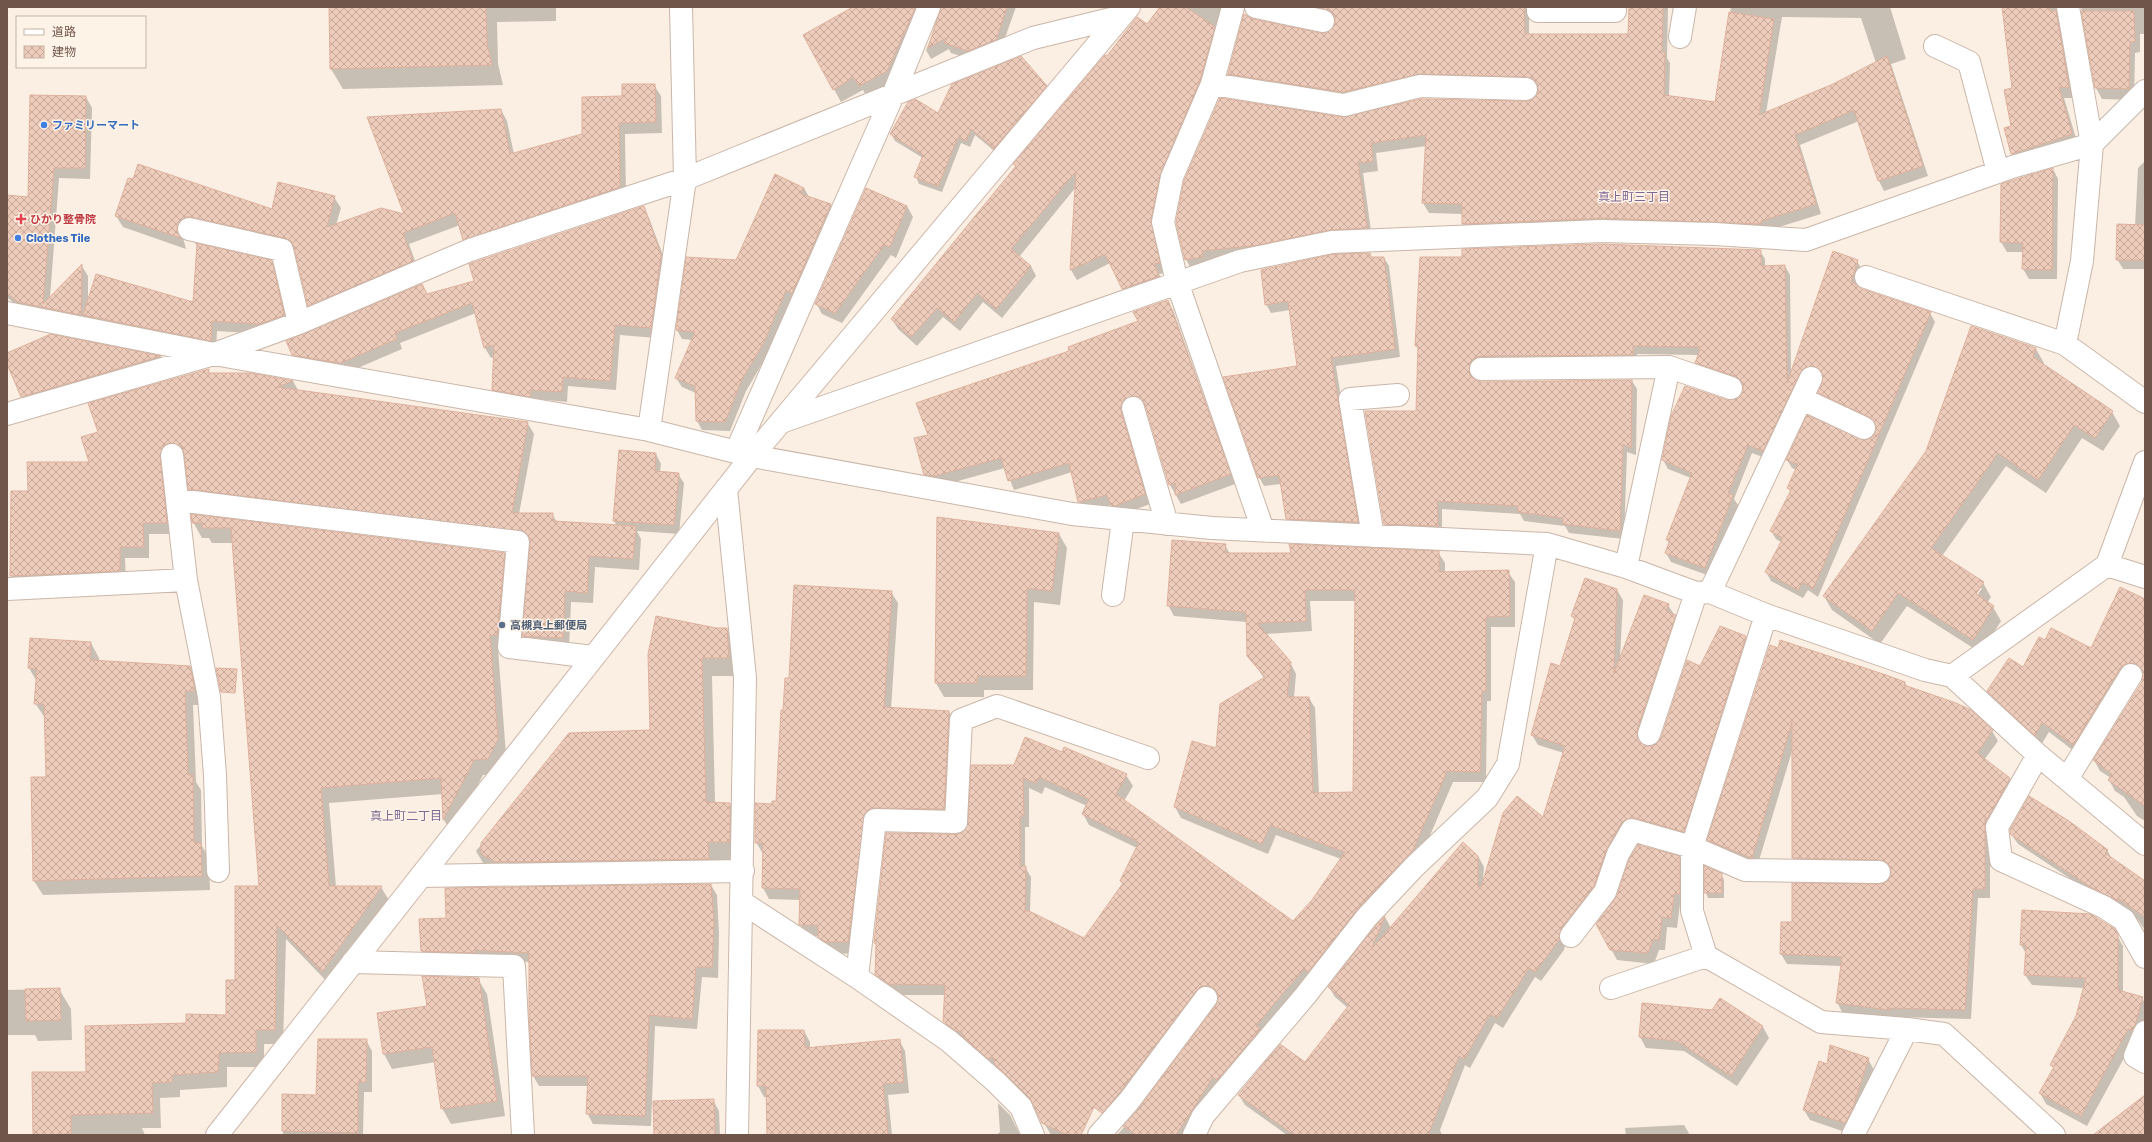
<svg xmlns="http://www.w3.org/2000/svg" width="2152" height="1142" viewBox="0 0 2152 1142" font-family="Rubik,'Noto Sans JP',sans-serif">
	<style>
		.shadow { fill: #0003; fill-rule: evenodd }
		.building { fill: url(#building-cross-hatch); stroke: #dfb19d; fill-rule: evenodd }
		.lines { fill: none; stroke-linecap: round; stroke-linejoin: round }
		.street-casing { stroke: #cab6a9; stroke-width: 24 }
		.secondary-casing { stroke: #cfb7aa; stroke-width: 24 }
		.street { stroke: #fff; stroke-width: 22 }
		.secondary { stroke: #fff; stroke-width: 22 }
		.shop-dot { fill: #3f7fe0; stroke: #fef3e7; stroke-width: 1.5 }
		.health-dot { fill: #e0444e; stroke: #fef3e7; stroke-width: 1.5 }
		.service-dot { fill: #5c6f8a; stroke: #fef3e7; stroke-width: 1.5 }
		.labels { text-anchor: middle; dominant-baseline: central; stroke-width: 3; stroke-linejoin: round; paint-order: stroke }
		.shop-label { font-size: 11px; font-weight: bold; fill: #366cbe; stroke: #fef3e7; text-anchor: start }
		.health-label { font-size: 11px; font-weight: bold; fill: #be3a42; stroke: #fef3e7; text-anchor: start }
		.service-label { font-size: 11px; font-weight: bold; fill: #4e5e75; stroke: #fef3e7; text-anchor: start }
		.neighbourhood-label { font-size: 12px; fill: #806693; stroke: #fef3e7 }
	</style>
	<defs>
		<pattern id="building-cross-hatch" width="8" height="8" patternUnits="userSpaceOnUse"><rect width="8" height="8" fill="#ecb"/><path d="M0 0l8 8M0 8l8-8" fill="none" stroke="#c5a89a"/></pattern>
	</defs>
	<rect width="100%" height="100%" fill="#faefe2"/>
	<path class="shadow" d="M330 7H556V21L497 22 498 64 503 85 343 89 331 69Z
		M855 7H919L895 84 868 99 863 90 841 102 804 35Z
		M942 7H1016L1001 49 974 60 951 53 949 49 931 59 926 50 942 12Z
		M1161 7H1231L1165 185V273L1159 274 1164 286 1129 299 1110 263 1077 280 1071 270 1076 187 1019 257 1031 266 1036 276 1002 318 983 302 960 331 943 317 917 346 898 329 892 319 1016 167 1015 164 1055 131 1120 39 1137 18 1148 26Z
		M1277 7H1529V35H1629L1630 7H1668L1667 58 1670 63 1669 96 1716 103 1731 7H1890L1906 59 1891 64 1928 176 1884 191 1879 181 1859 121 1800 145 1821 214 1766 231 1469 234 1463 224V214L1429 213 1423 203 1426 146 1376 153 1378 171 1363 173 1372 238 1207 261 1208 267 1191 269 1186 259 1342 118 1526 102 1537 97 1539 88 1533 86 1350 102 1235 84 1229 74 1245 14 1253 20 1320 34H1327L1336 23 1332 18ZM1782 17 1861 18 1876 63 1811 97 1766 113Z
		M2003 7H2068L2075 98H2064L2078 145 2018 164 2012 154 2005 128 2012 127 2013 89Z
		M2081 7H2145V34H2140V52L2135 53 2134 100 2102 99 2096 88Z
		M654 85 661 96 662 133 625 134 626 199 470 250 463 239 460 225 409 244 419 272 315 316 309 305 296 251 293 249 183 238 186 249 123 227 116 216 272 210 334 197 341 208 336 225 405 215 501 110 507 121 514 154 583 135 623 97Z
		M1046 86 1050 93 998 154 975 135 970 147 961 143 942 192 919 184 916 177 923 158 895 141 891 134 938 115Z
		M86 97 92 108 90 179 59 178 50 298 82 266 88 276V302L194 303 197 245 271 261 277 271 289 325 266 334 217 331 216 350 25 313 7 297V196L29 198Z
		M2145 161V269H2123L2117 259 2135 226 2138 168Z
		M2053 169 2058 179 2057 279H2029L2023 269 2024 252H2007L2001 242 2002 185Z
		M804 188 809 197 831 205 836 214 798 302 791 298 769 352 746 391 730 431 702 430 697 421 696 393 682 387 676 378 693 340 682 339 677 330 737 261Z
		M907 206 913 217 896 258 891 255 842 323 822 314 816 303Z
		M643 208 649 218 667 266 656 338 620 335 616 390 568 386 567 402 536 399 499 400 493 390 495 357 491 358 485 348 476 313 400 343 402 349 346 373 298 365 293 354 427 295 475 282Z
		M1760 251 1765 259V266H1785L1790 275 1791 373 1857 261 1862 270 1856 286 1861 290 1930 313 1935 322 1818 597 1808 590 1803 598 1771 581 1766 572 1781 542 1776 539 1771 531 1791 493 1788 488 1796 470 1792 468 1787 460 1865 442 1872 439 1878 427 1824 401 1819 393 1825 377 1822 375 1809 376 1768 459 1752 453 1734 499 1738 505 1710 576 1671 562 1666 553 1669 544 1667 539 1691 478 1668 469 1663 460 1727 401 1740 399 1744 393V388L1741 385 1701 371 1696 362 1699 355 1637 354V363L1474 372 1473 379 1481 382 1632 381 1637 389 1636 455 1627 452 1624 539 1569 533 1565 526 1524 521 1520 514 1442 509V535L1390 532 1385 523 1417 412 1419 351 1416 346 1463 258Z
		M1369 254 1372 258H1384L1389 266 1400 357 1336 366 1362 531 1292 527 1287 519 1281 484 1264 486 1259 477 1298 367 1290 310 1271 313 1266 304Z
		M1167 301 1173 310 1235 484 1181 504 1170 485 1147 408 1142 405 1150 504 1121 515H1117L1112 505 1085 511 1079 502 1072 472 1014 490 1005 468 940 486 931 484 925 474 929 435 1070 351 1140 322Z
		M1972 327 2036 349 2044 363 2043 365 2112 412 2120 426 2103 451 2082 438 2046 493 2006 466 1942 556 1983 583 1991 597 1987 603 1993 607 2001 621 1981 653 1907 606 1880 644 1832 610 1824 596 1927 451ZM1979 588H1982L1975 599 1973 598Z
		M51 335 161 357 166 367 28 407 7 362V354Z
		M208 370 210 374H252L293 381 298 390 527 422 534 434 519 514H552L557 522 617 526 614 521 656 454 661 464 660 472 678 474 684 483 679 534 637 531 641 539 639 570 595 567 593 603 571 602 569 648 530 647 524 636 532 543 196 500 189 488 186 457 178 453 173 534H149V558H125L126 582 17 587 11 576 12 492H29L91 463 99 433Z
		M192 516 504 554 513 569 506 650 498 649 506 755 497 774 483 775 452 834 444 820 443 794 329 803 336 887H381L390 902 331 986 286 939 283 1044H264V1067H227V1087L180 1090V1097L160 1098 161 1128H142L145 1135H34L33 1073H87L187 1024 227 1016 260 887 234 543H212L209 538H202L193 522Z
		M1059 534 1067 548 1060 605 1034 602 1033 690H984V697H944L936 683Z
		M1225 545 1230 554 1438 552 1445 563V573L1508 572 1515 582V627H1491V701H1487L1486 782H1453L1419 861 1189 1135H1117L1140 1109 1219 1000V998L1214 996 1116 1114 1110 1104 1118 1064 1084 1057 1066 1135H1051L1035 1107 1002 1075 998 1068H994L969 1047 966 1041 950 1032 944 1021 945 995H896L883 985 876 974 877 946 875 943 956 836 963 834 1015 766 1063 753 1065 749 1126 775 1133 786 1124 801 1293 922 1313 901 1341 859 1276 835 1268 854 1181 818 1175 807 1217 749 1264 678 1248 655 1247 622 1174 616 1168 605ZM1310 601H1356L1354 793 1319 794 1315 708 1309 698H1294L1296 674 1290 662 1265 634 1312 631ZM1045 787 1087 806 1083 814 1089 825 1137 848 1121 881 1123 885 1085 940 1030 913 1031 877 1025 867V827H1029V788L1042 794Z
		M1617 590 1623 600 1620 659 1668 605 1681 625 1642 741 1644 747H1652L1662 739 1700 667 1746 637 1751 647 1689 841 1642 828 1566 939 1564 950 1541 981 1535 977 1503 1028 1495 1023 1470 1068 1465 1065 1440 1130 1442 1135H1287L1245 1105 1239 1095 1305 1064 1348 1008 1335 997 1329 987 1385 917 1391 928 1478 856 1484 867 1483 880 1543 819 1564 753 1538 745 1532 735 1561 667 1575 621 1572 616Z
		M891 592 898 603 891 709 949 712 955 724 950 820 882 819 855 954 833 953 826 948 819 936H807L800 924 801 900 769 899 763 888V854L756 842 773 805 777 802 784 711 790 679Z
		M2145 600V821L2137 816 2124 797 2115 791 2109 780 2111 778 2100 771 2094 760 2143 682 2144 674 2138 673 2079 755 2049 732 2041 745 1994 702 1988 691 2024 669 2058 683Z
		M715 629H727L737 647 739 676H712L715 803 730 804 740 822 739 860H718L719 877 486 868 476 851 570 734 651 731Z
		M91 643 99 658V662L190 667 198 682 203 705H193L196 782 201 790 202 846 209 858 210 890 43 895 34 881 47 778 45 718 35 703 37 682 29 668Z
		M1770 646 1905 682 1907 687 1992 731 1998 741 1984 760 2010 779 2015 789 1990 827V898H1978L1971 1019 1895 1017V1019L1842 1012 1837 1002 1842 966 1787 964 1781 954 1782 923H1793L1886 884 1893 873 1885 869 1799 868 1793 858V748L1757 867 1714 850 1708 840Z
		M2011 834 2107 850 2112 859 2145 882V930L2138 920 2101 899 2018 844Z
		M1679 857 1685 868V904H1680L1677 928 1667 927 1665 950H1659L1654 964 1617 960 1611 949 1618 897Z
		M1721 874 1724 880V898H1708L1706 893Z
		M711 885 717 895 719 934 718 978 702 977 697 1029 655 1026 651 1126 593 1124 587 1113 588 1086H539L533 1076 530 962 480 960 428 961 422 951 447 919Z
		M2023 911 2114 930 2123 946V993L2142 998 2145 1003V1032L2129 1049 2087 1126 2046 1104 2040 1093 2054 1069 2051 1065 2077 1017 2084 988 2032 985 2025 975 2027 955 2021 945Z
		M478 979 487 994 505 1116 451 1124 442 1108 436 1062 392 1069 384 1054 428 1007Z
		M59 989 71 1009 72 1040 38 1041 35 1035H7V990Z
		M1721 999 1763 1027 1769 1038 1737 1086 1684 1051 1646 1048 1640 1037 1713 1011Z
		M804 1031 810 1042V1048L899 1040 905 1051 909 1093 888 1095 892 1135H768V1097H764L758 1086Z
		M366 1040 372 1051V1092H364L363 1135H283V1095L317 1096Z
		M1868 1059 1874 1070 1851 1134 1810 1120 1804 1110 1828 1065Z
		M713 1100 719 1111 720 1135H655Z
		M998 1103 1010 1115 1020 1135H996L1000 1132Z
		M1684 1125 1690 1135H1626L1625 1128Z"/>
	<path class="building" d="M329 7H486L487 43 492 65 330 69Z
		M853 7 915 8 887 71 859 86 854 77 833 90 803 35Z
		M941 7H1007L996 40 968 51 944 43 948 37 928 48Z
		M1160 7H1186L1215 27 1200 80 1160 175 1151 220 1160 263 1154 264 1159 276 1122 289 1105 254 1070 270 1076 171 1011 249 1031 266 996 309 977 293 954 322 937 308 911 337 891 319 1016 166 1013 164 1105 55 1107 56 1137 17 1147 24Z
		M1317 7H1524L1525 34H1628L1629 7H1663L1662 52H1665L1664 95 1715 102 1729 12 1774 19 1759 115 1833 84 1887 56 1923 166 1878 181 1854 110 1795 135 1816 204 1761 221V224L1601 218 1462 224V204L1422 203 1426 135 1371 143 1373 161 1358 163 1367 228 1330 230 1258 245 1202 251 1203 257 1185 260 1176 222 1184 181 1220 98 1342 117 1421 99 1526 101 1532 100 1537 95 1538 89 1537 83 1532 78 1526 77 1420 74 1343 92 1228 74 1244 14 1253 19 1320 33H1327L1335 24V17L1331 11Z
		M2002 7H2049V11H2056L2069 88 2059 87 2072 134 2011 154 2004 128 2011 126 2004 90 2012 88Z
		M2081 11H2134L2135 42H2130L2129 89 2095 88Z
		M1021 56 1047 86 994 148 971 129 966 141 958 137 938 186 914 177 923 155 890 134 908 102 915 99 938 113 952 84Z
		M622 84H655L656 122 619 123 620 187 463 240 455 213 403 233 413 261 308 306 294 247 291 241 285 238 191 217H185L177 226V232L181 238 115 216 128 178 133 179 138 164 272 209 278 182 335 196 327 227 381 208 404 214 367 117 501 109 510 154 582 134V97L622 96Z
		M30 95 86 96 85 168H54L43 304 82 264 81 315 18 302 7 293V195L28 197Z
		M2053 168 2052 270 2022 269 2023 243 2000 242 2001 184Z
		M775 174 804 188 801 194 831 204 792 293 786 290 764 342 741 381 725 422 696 421 695 386 675 378 695 332 676 330 686 257 736 260Z
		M866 188 907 206 890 247 884 245 835 313 815 304Z
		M644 206 661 255 651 328 615 325 610 381 563 377 562 392 531 390 530 397 492 390 494 345 484 348 472 303 395 333 397 339 340 363 292 355 286 341 422 284 427 294 474 281 469 264Z
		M2117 224 2145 225V260H2116Z
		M195 243 272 260 284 315 260 324 212 321 211 341 83 315 96 274 193 302 197 244Z
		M1601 244 1761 250V266L1785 265 1787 383 1833 251 1858 260 1851 281 1862 289 1931 312 1813 589 1803 582 1798 590 1765 572 1783 538 1770 531 1791 490 1787 488 1798 464 1786 460 1807 415 1865 440 1871 438 1875 434 1876 427 1874 421 1869 417 1818 393 1823 377 1821 371 1816 367 1804 368 1800 373 1763 451 1748 445 1728 493 1733 495 1705 568 1665 553 1670 540H1666L1692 473 1662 460 1671 416 1685 386 1727 400 1739 398 1743 392V385L1735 376 1695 363 1701 347 1633 346V355L1481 356 1474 358 1470 363 1469 370 1470 376 1475 380 1481 382 1632 380 1631 448 1623 444 1620 531 1563 524V518L1518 512V506L1437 501 1438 526 1384 524 1365 411H1416L1418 345 1415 346 1420 257H1462V249Z
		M1370 253 1371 257H1384L1395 349 1331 358 1358 522 1286 519 1279 475 1258 478 1223 377 1297 366 1288 301 1265 305 1261 270 1334 254Z
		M1168 300 1231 474 1175 495 1176 483 1169 485 1145 404 1141 399 1136 396 1124 399 1121 405V411L1145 494 1115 506 1111 505 1107 495 1078 502 1069 463 1008 481 1001 458 934 476 924 475 914 438 928 435 916 403 1069 351 1068 347 1138 321 1133 312Z
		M1971 326 2036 348 2033 357 2113 411 2095 438 2074 425 2038 480 1998 453 1931 548 1984 582 1976 594 1994 606 1973 640 1898 593 1872 631 1823 596 1926 451Z
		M51 334 161 356 21 397 7 364V353Z
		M209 369 208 373H252L293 381 277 387 528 422 512 513H553V521L636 526 633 559 589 556 587 593 565 591 563 638 522 636 530 543 529 537 525 532 188 489 184 453 182 447 171 443 164 445 160 456 167 523H143L144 547H120V571L10 576 11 491H28L27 462H89L81 437 98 432 88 403Z
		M619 450 656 453 655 471 679 473 674 525 613 521Z
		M191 514 505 553 497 635H490L498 739 488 759 474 760 443 820 441 778 321 788 329 886H382L322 972 277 925 275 1030H256V1052L219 1053 218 1072 172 1075V1082L152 1083 153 1113 71 1115V1134L33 1135 32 1072H86L85 1026 186 1023V1014L226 1015V980H235V886H259L231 528H202V523H192Z
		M937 517 1059 533 1052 591 1027 588 1026 676H977V683H935Z
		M1172 540 1226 544 1225 553H1291L1289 544 1439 551V572L1509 570 1510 616 1486 617V691H1482L1480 772 1447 771 1413 850 1358 908 1308 972 1304 969 1277 1000 1256 1026 1260 1029 1217 1080 1213 1077 1176 1135H1137L1123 1126 1139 1108 1216 1005 1218 1000V993L1214 988 1208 986H1201L1196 991 1119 1093 1102 1113 1094 1107 1081 1135H1067L1042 1123 1030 1098 995 1064 994 1058H987L962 1036V1031H956L943 1021 945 985 889 984 875 975 876 943H874L886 833 956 834 962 833 968 823 971 765H1014L1025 737 1062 752 1064 747 1127 774 1116 794 1293 921 1312 900 1345 852 1270 825 1262 844 1174 807 1192 741 1216 748 1220 704 1265 677 1247 656 1246 612 1167 606ZM1305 590H1355L1353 792 1313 793 1309 697H1287L1291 662 1257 623 1306 621ZM1039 777 1089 799 1082 814 1139 842 1120 881 1123 883 1084 938 1029 911H1025L1026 866H1020V816H1024L1023 778 1036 783Z
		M1585 578 1617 589 1614 673 1644 595 1669 604 1666 611 1676 615 1637 730V737L1645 746H1652L1661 738 1687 660 1700 666 1720 626 1746 636 1684 832 1635 818 1625 820 1621 823 1606 850 1594 886 1561 928 1559 940 1535 972 1529 968 1497 1018 1490 1014 1464 1059 1459 1056 1428 1135H1294L1238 1095 1280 1044 1305 1062 1349 1005 1328 987 1376 925 1385 916 1371 950 1463 842 1478 856V887L1481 888 1503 813 1517 796 1543 817 1565 746 1531 735 1551 663 1560 666 1575 618 1571 616Z
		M794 585 892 591 884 707 949 711 944 809 875 808 869 809 865 813 848 942H826L818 937V925H799L800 889 762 888 763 843H755V803L772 804V801H776L781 710H783L785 678H789Z
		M2120 587 2145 599V806L2108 780 2112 774 2093 760 2142 682 2143 675 2138 665 2131 663 2125 664 2120 668 2073 745 2042 722 2035 736 1987 691 2009 658 2023 667 2039 637 2045 640 2051 628 2091 648Z
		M656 616 716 628H727L729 658H702L706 802 730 803V842H708L709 859 496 862 481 854V843L569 733 650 730 648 654Z
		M30 638 91 642 90 660 190 666 195 691H185L188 775H193L194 843H201L202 876 33 881 31 777H46L44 704H34L37 669 28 668Z
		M1780 640 1886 675 1905 682 1904 685 1956 703 1971 710 1993 730 1977 753 2010 778 1987 819 1985 818V889H1973L1965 1010 1890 1008V1010L1836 1003 1842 957 1780 954 1781 922H1792V883L1879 884 1885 883 1891 873 1890 866 1885 861 1879 860 1792 858V722L1752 858 1707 840 1770 645 1778 648Z
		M216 668 237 669 235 693 221 692Z
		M2029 796 2069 821 2108 850 2105 853 2145 881V917L2118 898V901L2094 889 2010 834V830Z
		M1638 845 1680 856V894H1674L1671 918 1662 917 1659 940 1653 939 1648 953 1610 950 1596 924 1617 896 1629 859Z
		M1704 866 1722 873V893H1704Z
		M711 884 714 922 712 967H696L692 1019 649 1015 645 1116 586 1114 588 1076H532L529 1013V953L475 950V953L421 951 419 919 446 918 445 888Z
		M2022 910 2090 914 2115 929 2118 934V990L2143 997 2135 1025 2132 1030 2128 1029 2081 1116 2039 1093 2054 1067 2050 1065 2076 1016 2086 978 2024 975 2026 945H2020Z
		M422 976 479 978 497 1101 441 1109 432 1047 383 1054 377 1013 427 1006Z
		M60 988 61 1020 26 1021 25 989Z
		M1720 998 1763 1026 1731 1076 1677 1041 1639 1037 1642 1003 1712 1010Z
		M758 1030H804L805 1048 900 1039 904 1082 883 1084 888 1135H767L766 1086H757Z
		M318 1039H367L366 1082H358V1133L282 1131V1094L316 1095Z
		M1830 1045 1869 1058 1852 1110 1845 1123 1803 1110 1819 1061 1827 1064Z
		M2145 1095V1135H2093Z
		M714 1099 715 1135H654L653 1101Z"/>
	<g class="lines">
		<defs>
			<path id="street" d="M1233 7 1212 84 1172 177 1163 222 1177 282 1263 530
				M1256 7 1323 21
				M1538 7V11H1615
				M1680 37 1685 7
				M1935 46 1969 62 1998 172
				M1212 84 1344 105 1420 86 1526 89
				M189 229 282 250 299 323
				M1866 277 2065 344 2145 402
				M7 313 214 354 649 430 752 456 1072 514 1212 528 1547 544 1626 567 1696 593 1710 592 1766 615 1925 670 1952 676 2038 755 2145 844
				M2065 344 2082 261 2092 144 2068 7
				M1481 369 1669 367 1731 388
				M1802 399 1864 428
				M1133 408 1167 524
				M7 414 214 354 299 323 470 250 685 179 1033 38 1119 17 1120 7
				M781 422 1240 261 1332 242 1601 231 1715 234 1806 240 2012 167 2092 144 2145 91
				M649 430 685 179 681 7
				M736 452 893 95 929 7
				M726 489 745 678 737 1135
				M177 500 518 542 509 647 593 657
				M1373 536 1350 399 1398 395
				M2107 565 2145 462
				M1626 567 1669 367
				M186 580 209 697 215 775 218 871
				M7 589 186 580 172 455
				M1710 592 1811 378
				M1113 595 1123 520
				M1766 615 1692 847V911L1706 956 1821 1022 1907 1029 1944 1034 2054 1135
				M1952 676 2107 565 2145 577
				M1649 734 1696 593
				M2038 755 1997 827 2001 860 2104 907 2124 920 2145 957
				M2067 779 2131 675
				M421 876 743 871
				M743 903 857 977 949 1041 996 1082 1021 1107 1033 1135
				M1571 936 1605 892 1618 854 1632 830 1692 847 1745 870 1879 872
				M353 962 514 966 523 1135
				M857 977 875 820 956 822 961 720 997 706 1148 758
				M1611 988 1706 956
				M2145 1032 2135 1056 2145 1062
				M1099 1135 1129 1101 1206 998
				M1194 1135 1203 1116 1305 996 1367 917 1415 866 1487 798 1508 764 1547 544
				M1853 1135 1907 1029"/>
			<path id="secondary" d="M217 1135 752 456 1129 7"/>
		</defs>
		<use href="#street" class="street-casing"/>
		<use href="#secondary" class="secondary-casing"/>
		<use href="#street" class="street"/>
		<use href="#secondary" class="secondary"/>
	</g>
	<g class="shop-dot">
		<circle cx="44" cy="125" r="4"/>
		<circle cx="18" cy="238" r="4"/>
	</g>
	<path class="health-dot" d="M19 213h4v4h4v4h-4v4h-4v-4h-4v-4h4z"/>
	<circle class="service-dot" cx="502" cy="625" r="4"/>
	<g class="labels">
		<g class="shop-label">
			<text x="52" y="125">ファミリーマート</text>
			<text x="26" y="238">Clothes Tile</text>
		</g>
		<g class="health-label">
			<text x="30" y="219">ひかり整骨院</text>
		</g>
		<g class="service-label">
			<text x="510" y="625">高槻真上郵便局</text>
		</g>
		<g class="neighbourhood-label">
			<text x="1634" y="197">真上町三丁目</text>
			<text x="406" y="816">真上町二丁目</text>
		</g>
	</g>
	<rect width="2152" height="1142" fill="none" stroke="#70554a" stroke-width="16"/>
	<rect x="16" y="16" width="130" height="52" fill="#fef3e7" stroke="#c5b4a8"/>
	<rect x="24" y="29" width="20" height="6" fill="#ffffff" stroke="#c5b4a8"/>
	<text x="52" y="36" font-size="12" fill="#70554a">道路</text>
	<rect x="24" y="46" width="20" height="12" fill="url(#building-cross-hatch)" stroke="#c5b4a8"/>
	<text x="52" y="56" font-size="12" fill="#70554a">建物</text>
</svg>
